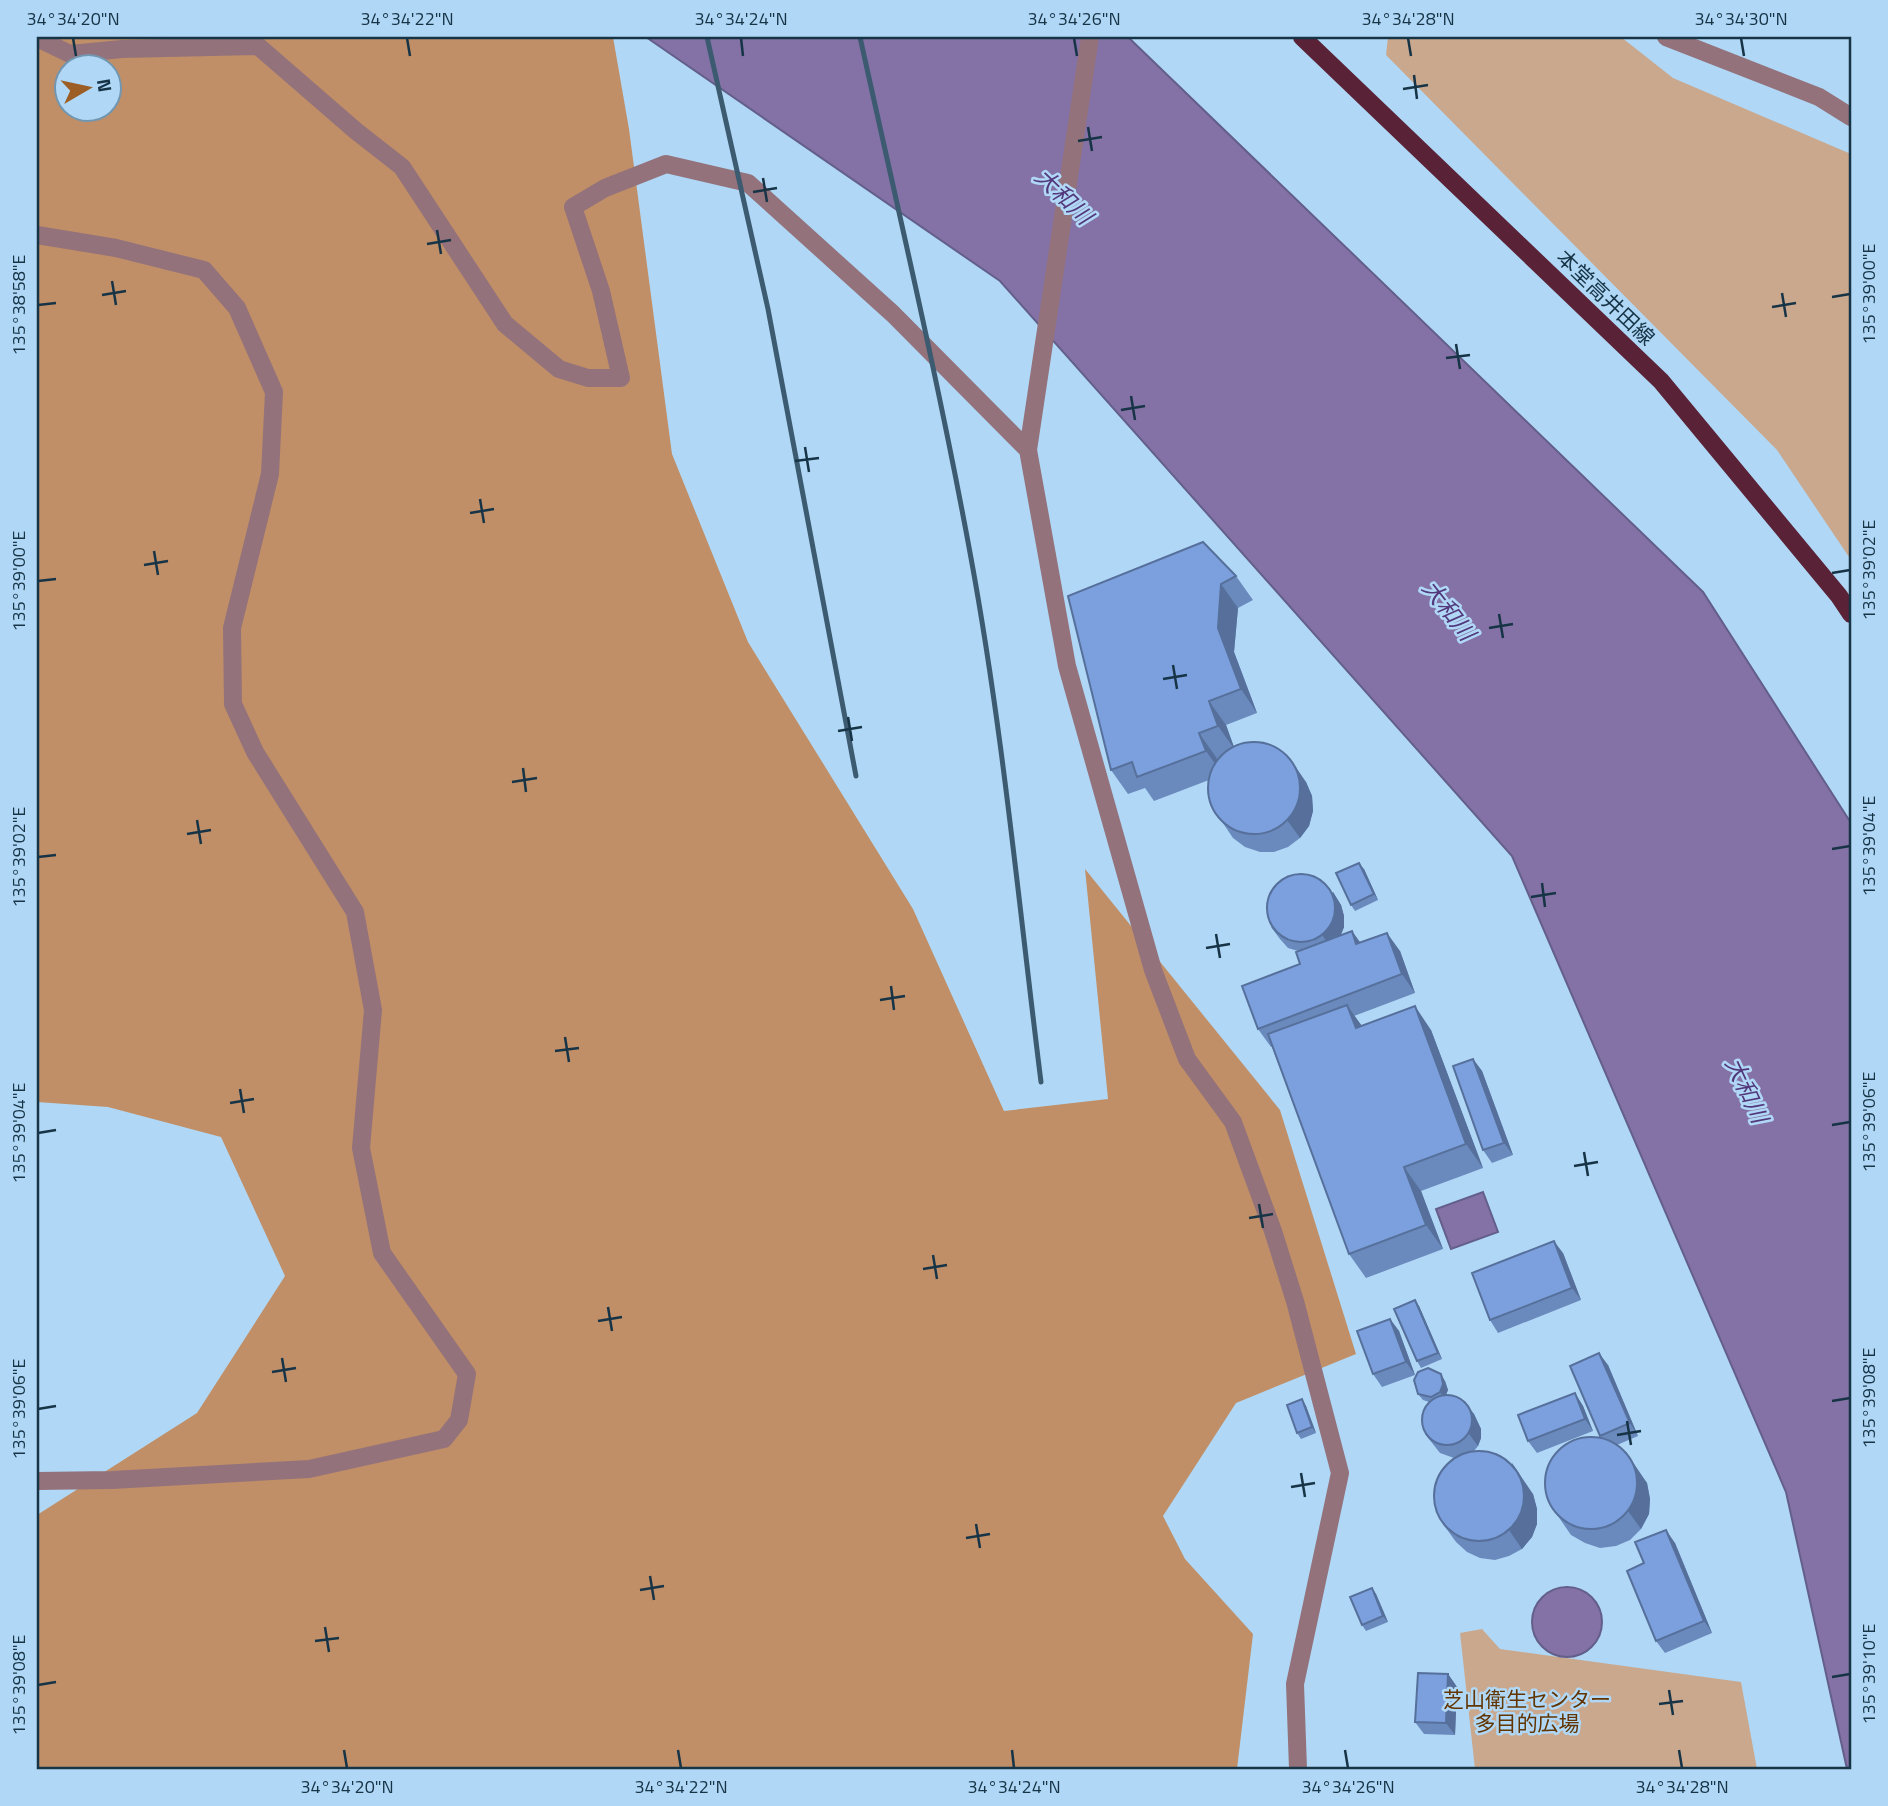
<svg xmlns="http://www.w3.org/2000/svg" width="1888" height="1806" viewBox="0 0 1888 1806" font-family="'Titillium Web','Noto Sans JP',sans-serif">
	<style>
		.green { fill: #caa88e }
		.forest { fill: #c08f67; fill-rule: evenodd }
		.water { fill: #8472a6; stroke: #635f8a; stroke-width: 2 }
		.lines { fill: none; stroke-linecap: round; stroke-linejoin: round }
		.minor { stroke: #93727b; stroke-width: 18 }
		.major { stroke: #592236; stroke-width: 18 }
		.rail { stroke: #3c5b71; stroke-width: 5 }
		.wall { fill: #6a8abe }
		.shaded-wall { fill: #56709b }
		.building { fill: #7ba0dd; stroke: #56709b; stroke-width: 2 }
		.ticks { fill: none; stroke: #173447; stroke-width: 2.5 }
		.labels { text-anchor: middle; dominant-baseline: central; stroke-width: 5; stroke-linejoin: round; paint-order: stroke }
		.street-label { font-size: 21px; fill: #173447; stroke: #b0d8f6 }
		.park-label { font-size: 21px; fill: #623400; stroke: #b0d8f6 }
		.water-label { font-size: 23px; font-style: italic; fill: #53387b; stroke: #b0d8f6 }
		.neatline { fill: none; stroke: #173447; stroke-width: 2.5 }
		.ticks-label { font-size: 18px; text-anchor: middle; fill: #173447 }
	</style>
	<rect width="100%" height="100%" fill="#b0d8f6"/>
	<path class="green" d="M1388 37H1621L1673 78 1851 154V560L1777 450 1386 55Z
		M1482 1629 1500 1649 1741 1682 1757 1769H1475L1460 1633Z"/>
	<path class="forest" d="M37 37H613L629 129 672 454 748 642 913 909 1004 1111 1108 1099 1085 869 1280 1110 1356 1354 1236 1403 1163 1516 1185 1559 1253 1634 1237 1769H37V1515L197 1413 285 1276 221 1137 108 1107 37 1102ZM66 66H108V108H66Z"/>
	<path class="water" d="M646 37H1128L1703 592 1851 823V1769H1847L1786 1492 1512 856 1000 281Z
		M1483 1192 1498 1232 1451 1249 1436 1209Z
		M1532 1622a35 35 0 1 1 70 0a35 35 0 1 1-70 0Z"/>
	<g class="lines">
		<path class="minor" d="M1090 37 1028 450 1067 666 1153 970 1187 1059 1233 1122 1273 1231 1295 1301 1340 1473 1295 1684 1298 1769
			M1666 37 1819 97 1851 117
			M37 38 70 54 122 49 258 46 356 131 402 167 505 324 559 369 588 378H621L601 291 573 207 605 188 666 164 748 183 893 314 1028 450
			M37 235 116 248 204 270 237 308 274 392 270 474 232 628 233 704 255 752 355 912 373 1010 361 1148 382 1253 467 1374 459 1420 444 1439 309 1469 112 1480 37 1481"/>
		<path class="major" d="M1302 37 1661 381 1839 596 1851 614"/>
		<path class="rail" d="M707 37 768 309 856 776
			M860 37C898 210 939 383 971 558 1003 732 1019 907 1041 1082"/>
	</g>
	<path class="wall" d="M1236 576 1253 600 1238 608 1234 652 1257 713 1226 725 1234 747 1306 782 1312 796 1313 811 1309 826 1300 838 1288 847 1274 852H1260L1245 847 1233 838 1212 807 1209 780 1154 801 1145 788 1128 794 1111 770 1068 596Z
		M1364 869 1378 900 1355 911 1351 905Z
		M1333 892 1341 905 1344 916V927L1341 935 1352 931 1360 943 1400 951 1415 993 1354 1016 1362 1026 1431 1030 1483 1168 1421 1191 1443 1249 1366 1278 1349 1254 1272 1047H1271L1258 1029 1300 964 1298 951 1288 948 1280 939 1271 927Z
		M1473 1059 1482 1071 1513 1155 1492 1163 1483 1150Z
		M1563 1253 1581 1300 1498 1333 1490 1320Z
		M1419 1306 1442 1359 1421 1368 1417 1361Z
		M1390 1319 1399 1331 1415 1375 1382 1387 1373 1374Z
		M1608 1365 1638 1436 1617 1445 1647 1483 1650 1499 1649 1514 1641 1529 1630 1540 1616 1546 1600 1548 1585 1543 1571 1535 1549 1503 1601 1438 1600 1436Z
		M1445 1381 1448 1390 1446 1395 1474 1414 1481 1429V1438L1478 1446 1474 1451 1533 1494 1537 1509V1524L1532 1537 1522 1549 1509 1556 1495 1560 1480 1558 1467 1552 1456 1542 1443 1524 1454 1458 1440 1453 1425 1434 1429 1402 1423 1400 1418 1394Z
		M1575 1393 1583 1406 1593 1431 1537 1453 1528 1441Z
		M1302 1399 1306 1406 1316 1433 1301 1439 1297 1433Z
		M1675 1543 1712 1633 1665 1653 1656 1641 1644 1563Z
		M1372 1588 1376 1594 1388 1622 1366 1631 1362 1625Z
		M1448 1674 1457 1687 1455 1735 1424 1734 1415 1722Z"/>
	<path class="shaded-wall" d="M1221 584 1238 608 1234 652 1257 713 1241 689 1218 628Z
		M1209 701 1226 725 1235 750 1218 726Z
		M1199 733 1216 757 1223 775 1206 751Z
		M1293 763 1306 782 1312 796 1313 811 1309 826 1300 838 1287 820Z
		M1359 863 1364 869 1378 900 1374 894Z
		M1333 892 1341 905 1344 916V927L1339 939 1331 947 1322 935Z
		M1352 931 1365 949 1356 944Z
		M1387 933 1400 951 1415 993 1402 974Z
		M1347 1005 1364 1029 1356 1028Z
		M1415 1006 1431 1030 1483 1168 1466 1144Z
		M1473 1059 1482 1071 1513 1155 1504 1143Z
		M1404 1167 1421 1191 1443 1249 1426 1225Z
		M1554 1241 1563 1253 1581 1300 1572 1288Z
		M1415 1300 1419 1306 1442 1359 1438 1353Z
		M1390 1319 1399 1331 1415 1375 1406 1362Z
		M1599 1353 1608 1365 1638 1436 1630 1423Z
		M1441 1374 1445 1381 1448 1390 1444 1399 1440 1392Z
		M1575 1393 1583 1406 1593 1431 1585 1419Z
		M1302 1399 1306 1406 1316 1433 1312 1427Z
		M1465 1402 1474 1414 1481 1429V1438L1478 1446 1469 1434Z
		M1626 1452 1647 1483 1650 1499 1649 1514 1641 1529 1628 1511Z
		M1512 1463 1533 1494 1537 1509V1524L1532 1537 1522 1549 1509 1530Z
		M1666 1530 1675 1543 1712 1633 1704 1621Z
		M1372 1588 1376 1594 1388 1622 1383 1616Z
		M1448 1674 1457 1687 1455 1735 1446 1723Z"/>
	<path class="building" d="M1203 542 1236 576 1221 584 1218 628 1241 689 1209 701 1218 726 1199 733 1206 751 1137 777 1132 762 1111 770 1068 596Z
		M1208 788a46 46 0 1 1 92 0a46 46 0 1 1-92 0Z
		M1359 863 1374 894 1351 905 1336 873Z
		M1267 908a34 34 0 1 1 68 0a34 34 0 1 1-68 0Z
		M1352 931 1356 944 1387 933 1402 974 1258 1029 1242 986 1300 964 1296 952Z
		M1347 1005 1356 1028 1415 1006 1466 1144 1404 1167 1426 1225 1349 1254 1268 1034Z
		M1473 1059 1504 1143 1483 1150 1453 1066Z
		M1554 1241 1572 1288 1490 1320 1472 1273Z
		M1415 1300 1438 1353 1417 1361 1394 1309Z
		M1390 1319 1406 1362 1373 1374 1357 1331Z
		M1599 1353 1630 1423 1600 1436 1570 1366Z
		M1428 1368 1441 1374 1443 1384 1440 1392 1431 1397 1418 1394 1414 1380 1418 1372Z
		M1575 1393 1585 1419 1528 1441 1518 1415Z
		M1422 1420a25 25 0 1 1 50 0a25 25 0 1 1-50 0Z
		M1302 1399 1312 1427 1297 1433 1287 1405Z
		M1545 1483a46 46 0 1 1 92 0a46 46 0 1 1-92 0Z
		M1434 1496a45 45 0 1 1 90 0a45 45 0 1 1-90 0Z
		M1666 1530 1704 1621 1656 1641 1627 1571 1644 1563 1635 1542Z
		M1372 1588 1383 1616 1362 1625 1350 1597Z
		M1418 1673 1448 1674 1446 1723 1415 1722Z"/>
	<path class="ticks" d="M73 38 76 56M407 38 410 56M741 38 743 56M1074 38 1077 56M1408 38 1411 56M1741 38 1744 56M1414 75 1417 99M1403 89 1428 85M1088 127 1092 151M1078 141 1102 137M763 178 767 202M753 192 777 188M437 230 441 254M427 244 451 240M112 281 116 305M1782 293 1786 317M102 295 126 291M1832 297 1850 294M38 305 56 303M1772 307 1796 303M1456 344 1460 369M1446 358 1470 355M1131 396 1135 420M1121 410 1145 406M805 447 809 472M795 461 819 458M480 499 484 523M470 513 494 509M154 551 158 575M144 565 168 561M1832 573 1850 570M38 581 56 579M1499 614 1503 638M1489 628 1513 624M1173 665 1177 689M1163 679 1187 675M848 717 852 741M838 731 862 727M523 768 526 792M512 782 537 778M197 820 201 844M187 834 211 830M1832 849 1850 846M38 857 56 855M1542 883 1545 907M1531 897 1556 893M1216 934 1220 958M1206 948 1230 944M891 986 894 1010M880 1000 905 996M565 1037 569 1062M555 1051 579 1048M240 1089 244 1113M230 1103 254 1099M1832 1125 1850 1122M38 1133 56 1130M1584 1152 1588 1176M1574 1166 1598 1162M1259 1204 1263 1228M1249 1218 1273 1214M933 1255 937 1279M923 1269 947 1265M608 1307 612 1331M598 1321 622 1317M282 1358 286 1382M272 1372 296 1368M1832 1401 1850 1398M38 1409 56 1406M1627 1421 1631 1445M1617 1435 1641 1431M1301 1473 1305 1497M1291 1487 1315 1483M976 1524 980 1548M966 1538 990 1534M650 1576 654 1600M640 1590 664 1586M325 1627 329 1652M315 1641 339 1638M1832 1677 1850 1674M38 1685 56 1682M1669 1690 1673 1715M1659 1704 1683 1701M344 1750 347 1768M678 1750 681 1768M1012 1750 1014 1768M1345 1750 1348 1768M1679 1750 1682 1768"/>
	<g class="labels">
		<g class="street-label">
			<text transform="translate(1606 297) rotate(44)">本堂高井田線</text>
		</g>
		<g class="park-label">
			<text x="1527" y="1699">芝山衛生センター<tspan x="1527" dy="24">多目的広場</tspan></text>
		</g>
		<g class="water-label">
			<text transform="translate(1064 196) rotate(44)">大和川</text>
			<text transform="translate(1449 610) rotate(52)">大和川</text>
			<text transform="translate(1747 1090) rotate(65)">大和川</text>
		</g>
	</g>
	<rect width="1888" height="1806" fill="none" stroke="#b0d8f6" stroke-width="77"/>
	<g transform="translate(88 88) rotate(81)"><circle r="33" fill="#b0d8f6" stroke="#7396b0" stroke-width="2"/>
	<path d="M0-5L12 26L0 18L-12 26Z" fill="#9c5e24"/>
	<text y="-10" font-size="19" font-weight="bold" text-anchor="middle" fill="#173447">N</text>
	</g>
	<rect x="38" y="38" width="1812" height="1730" class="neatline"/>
	<g class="ticks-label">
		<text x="73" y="25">34°34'20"N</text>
		<text x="407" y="25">34°34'22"N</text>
		<text x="741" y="25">34°34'24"N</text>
		<text x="1074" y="25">34°34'26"N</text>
		<text x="1408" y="25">34°34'28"N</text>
		<text x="1741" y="25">34°34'30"N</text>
		<text transform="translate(1869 294) rotate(-90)" y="6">135°39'00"E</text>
		<text transform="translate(19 305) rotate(-90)" y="6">135°38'58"E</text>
		<text transform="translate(1869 570) rotate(-90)" y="6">135°39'02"E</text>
		<text transform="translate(19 581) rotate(-90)" y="6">135°39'00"E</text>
		<text transform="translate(1869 846) rotate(-90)" y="6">135°39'04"E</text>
		<text transform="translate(19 857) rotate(-90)" y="6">135°39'02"E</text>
		<text transform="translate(1869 1122) rotate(-90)" y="6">135°39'06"E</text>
		<text transform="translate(19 1133) rotate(-90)" y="6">135°39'04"E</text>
		<text transform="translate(1869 1398) rotate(-90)" y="6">135°39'08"E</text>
		<text transform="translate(19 1409) rotate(-90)" y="6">135°39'06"E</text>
		<text transform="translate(1869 1674) rotate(-90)" y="6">135°39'10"E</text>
		<text transform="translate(19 1685) rotate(-90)" y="6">135°39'08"E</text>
		<text x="347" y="1793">34°34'20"N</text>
		<text x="681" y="1793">34°34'22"N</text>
		<text x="1014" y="1793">34°34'24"N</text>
		<text x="1348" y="1793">34°34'26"N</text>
		<text x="1682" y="1793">34°34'28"N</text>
	</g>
</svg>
